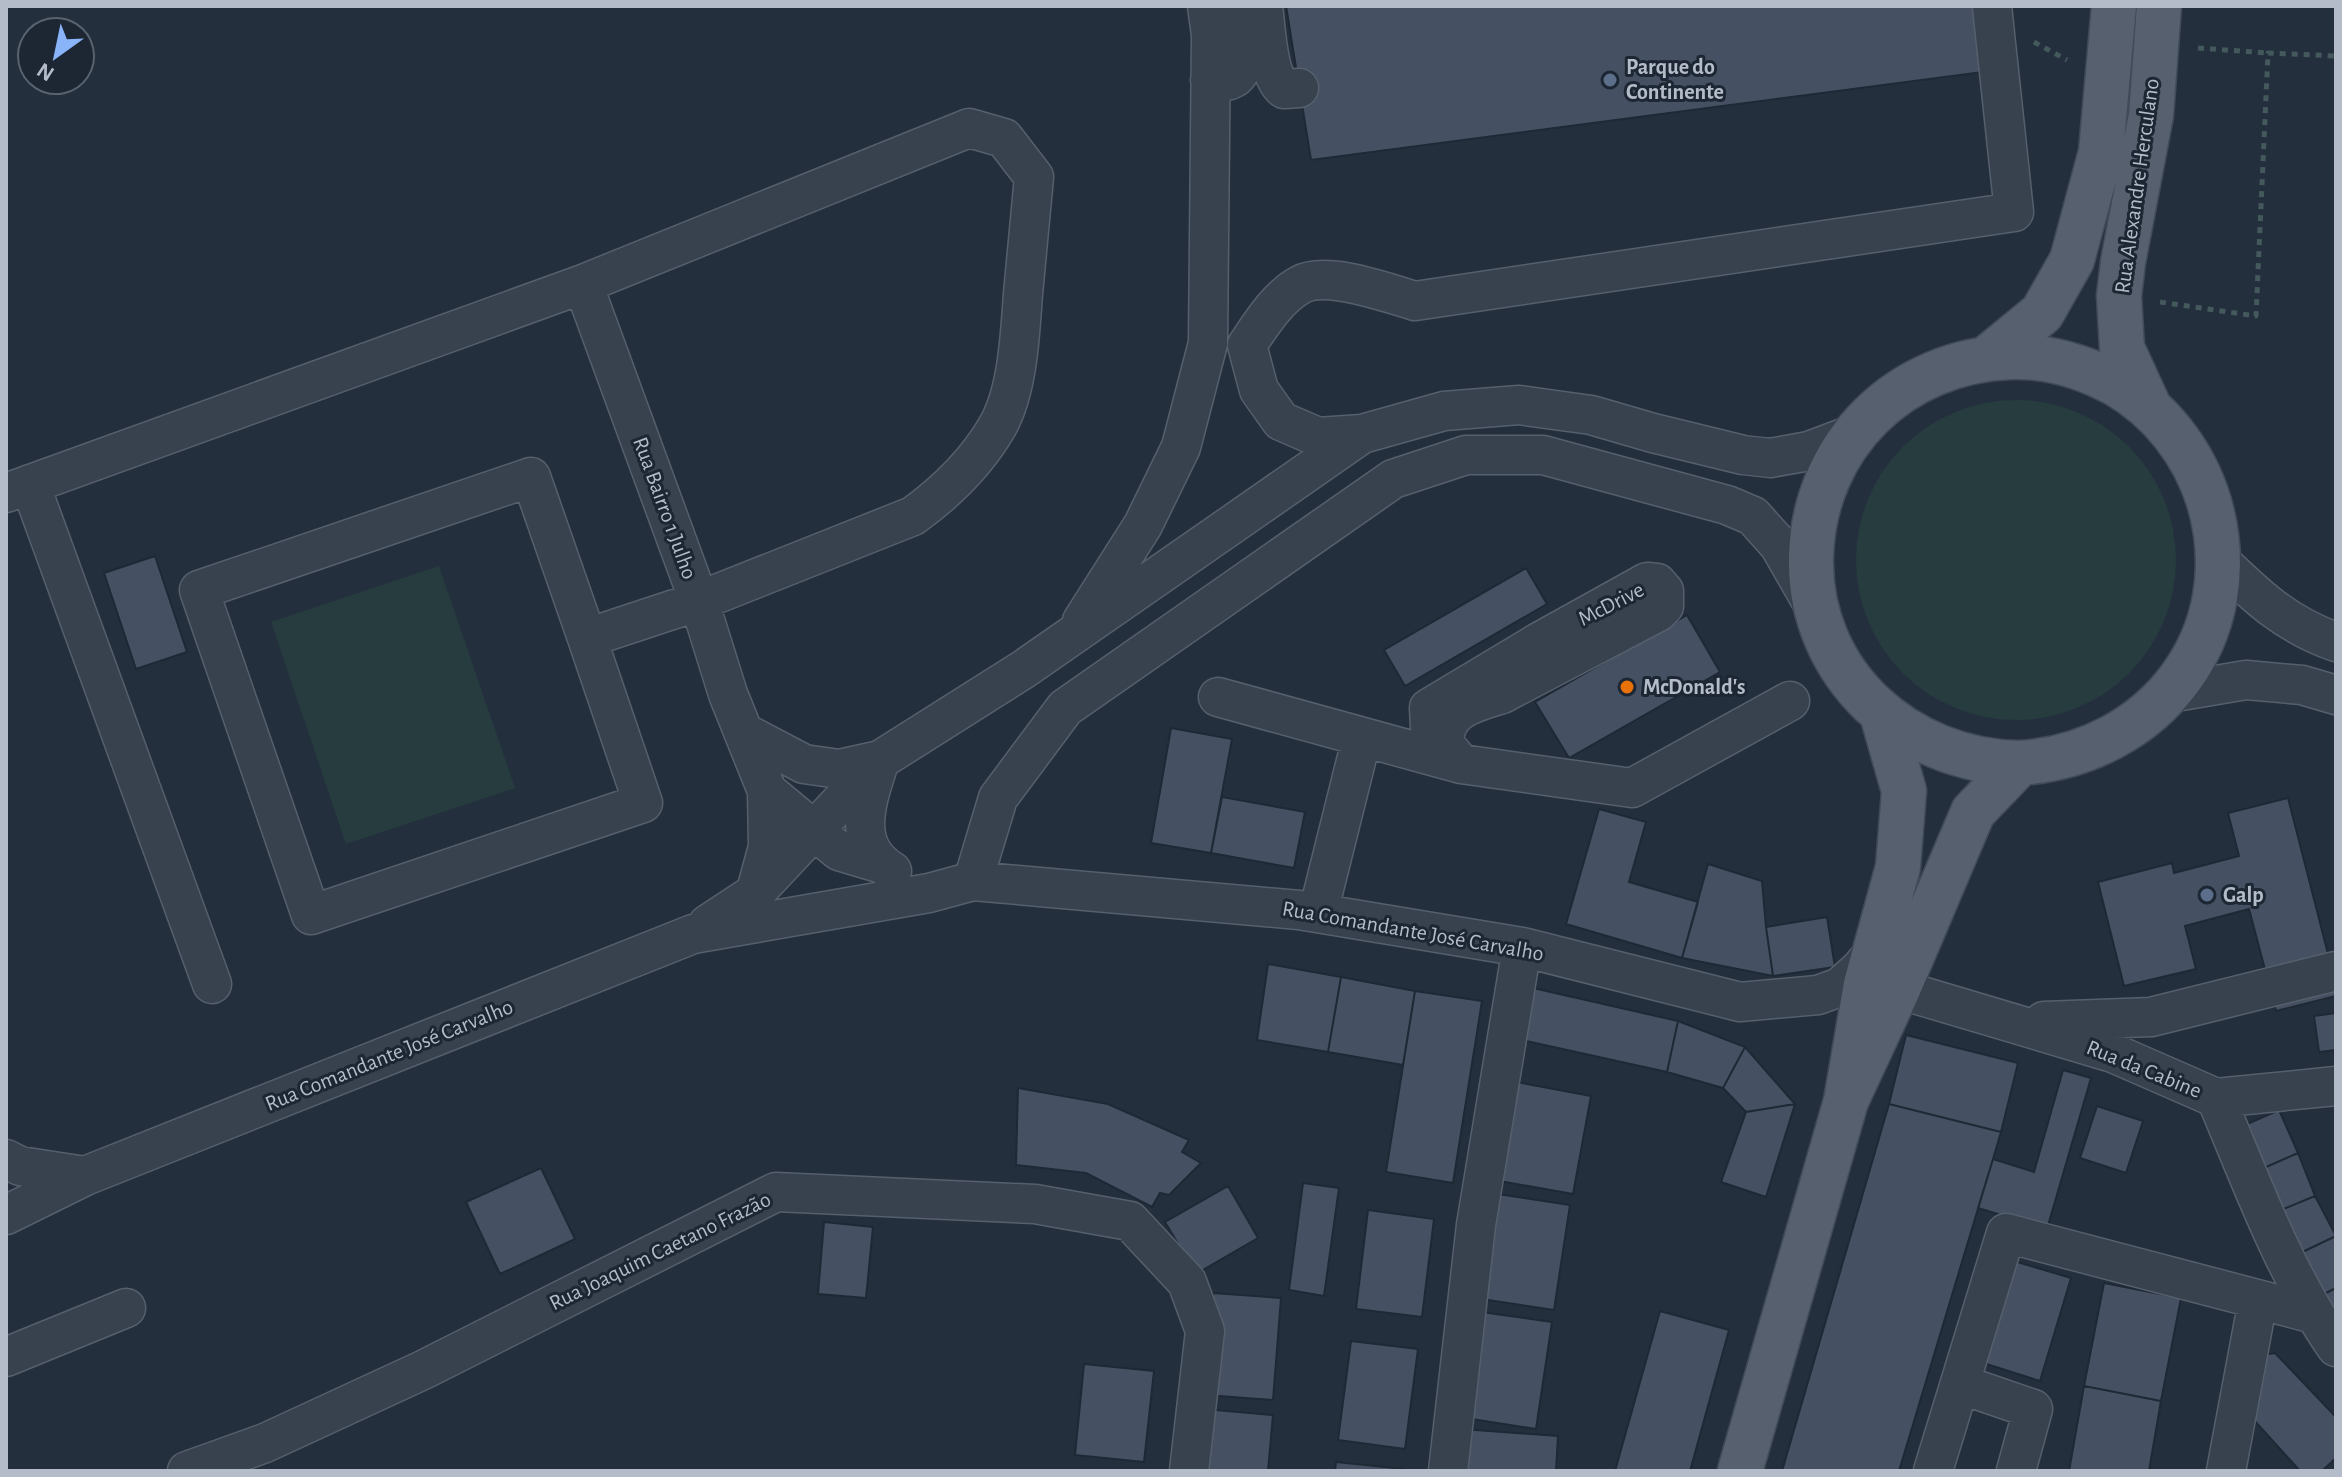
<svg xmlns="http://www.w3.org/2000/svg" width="2342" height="1477" viewBox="0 0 2342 1477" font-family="'Alegreya Sans',sans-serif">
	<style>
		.green { fill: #263c3f }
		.building { fill: #455162; stroke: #1f2835; stroke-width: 2 }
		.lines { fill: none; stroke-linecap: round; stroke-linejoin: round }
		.minor-casing { stroke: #565f6c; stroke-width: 41 }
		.major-casing { stroke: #414a57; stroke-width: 47 }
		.path { stroke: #44595c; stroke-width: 5; stroke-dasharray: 6 6; stroke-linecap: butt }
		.minor { stroke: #38414e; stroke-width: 38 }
		.major { stroke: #56606e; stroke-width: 44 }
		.service-dot { fill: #5c6f8a; stroke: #1d2633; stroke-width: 3 }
		.food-dot { fill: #e8710a; stroke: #1d2633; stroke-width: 3 }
		.labels { text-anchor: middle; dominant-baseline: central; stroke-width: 6; stroke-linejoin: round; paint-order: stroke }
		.poi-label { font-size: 22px; font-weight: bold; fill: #b4bcc9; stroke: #1d2633; text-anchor: start }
		.street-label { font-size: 22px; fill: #b4bcc9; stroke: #1d2633 }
	</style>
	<rect width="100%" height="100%" fill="#242f3e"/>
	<path class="green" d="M1856 560a160 160 0 1 1 320 0a160 160 0 1 1-320 0Z
		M439 566 515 788 346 844 271 622Z"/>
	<path class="building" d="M1286 6H1974L1983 72 1311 160Z
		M155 556 187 652 136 669 104 573Z
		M1526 568 1547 604 1405 686 1384 650Z
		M1687 615 1720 672 1569 758 1535 702Z
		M1171 728 1232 739 1211 853 1151 843Z
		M1222 797 1305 812 1294 868 1211 853Z
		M2288 798 2336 985V996L2276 1011 2249 909 2185 926 2196 969 2124 986 2098 882 2172 863 2174 873 2239 856 2228 813Z
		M1599 809 1646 822 1629 882 1698 902 1682 958 1566 924Z
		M1708 864 1762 881 1766 927 1773 976 1682 958Z
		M1827 917 1835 967 1773 976 1766 927Z
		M1268 964 1341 977 1328 1052 1257 1040Z
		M1341 977 1415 991 1403 1065 1328 1052Z
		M1524 986 1678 1021 1667 1072 1513 1038Z
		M1415 991 1482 1001 1453 1183 1386 1172Z
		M2336 1013V1050L2319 1052 2314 1016Z
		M1678 1021 1745 1047 1723 1088 1667 1072Z
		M1906 1035 2018 1063 2001 1132 1889 1104Z
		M1745 1047 1795 1104 1746 1112 1723 1088Z
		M2063 1070 2091 1078 2047 1229 1978 1208 1993 1159 2034 1172Z
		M1511 1081 1591 1096 1573 1194 1494 1180Z
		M1018 1088 1108 1104 1189 1140 1182 1152 1201 1163 1169 1195 1160 1193 1152 1207 1086 1173 1016 1165Z
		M1795 1104 1766 1197 1721 1182 1746 1112Z
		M1889 1104 2001 1132 1993 1159 1899 1471H1782Z
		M2097 1106 2143 1121 2126 1173 2080 1158Z
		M2279 1110 2298 1153 2257 1171 2238 1128Z
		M2298 1153 2315 1196 2274 1213 2257 1171Z
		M541 1168 575 1239 500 1274 466 1202Z
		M1303 1183 1339 1188 1324 1296 1289 1290Z
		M1228 1186 1258 1238 1196 1274 1165 1222Z
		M1491 1193 1570 1205 1554 1310 1475 1298Z
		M2315 1196 2336 1236 2296 1255 2274 1213Z
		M1368 1210 1434 1219 1422 1317 1356 1309Z
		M824 1222 873 1227 866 1298 818 1294Z
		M2336 1236V1288L2318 1297 2296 1255Z
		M2007 1259 2071 1278 2040 1381 1977 1361Z
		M2104 1283 2181 1298 2161 1401 2084 1386Z
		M2336 1288V1330L2318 1297Z
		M1213 1293 1281 1298 1273 1400 1206 1395Z
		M1474 1311 1552 1322 1536 1429 1459 1417Z
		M1660 1311 1729 1330 1690 1471H1615Z
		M1351 1341 1418 1349 1405 1449 1338 1440Z
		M2275 1353 2336 1417V1458L2322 1471H2300L2243 1408 2257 1356Z
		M1084 1364 1154 1371 1144 1462 1075 1455Z
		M2084 1386 2161 1401 2149 1471H2069Z
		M1204 1409 1273 1415 1268 1471H1198Z
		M1462 1429 1558 1436 1556 1471H1459Z
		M1336 1462 1405 1469 1404 1471H1335Z"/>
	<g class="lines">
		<defs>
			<path id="minor" d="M1263 6C1266 27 1267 76 1284 89L1299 88
				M1210 80C1216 80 1225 82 1230 80 1253 72 1239 23 1236 6
				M583 284 699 601 728 694 767 791 839 851 879 863
				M1362 434 1318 437 1281 421 1259 390 1247 345C1261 324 1278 297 1300 285 1326 270 1388 293 1415 301L2014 212 1992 6
				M30 484 212 984
				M6 493 583 284 969 128 1004 138 1034 177C1030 216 1027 255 1023 294 1020 334 1018 391 997 427 976 463 946 492 913 516L699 601 587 638 531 477 199 590 311 915 643 803 587 638
				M2218 559C2256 596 2285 624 2336 642
				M1082 621 1143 525 1181 447 1208 343 1211 35 1207 6
				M2169 693 2246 680 2302 685 2336 695
				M1218 697 1461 764 1632 788 1790 701
				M743 732 804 764 839 769 880 760
				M1444 745C1443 709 1473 703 1502 694L1658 612 1664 606V591L1657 583 1647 582 1539 642 1429 708 1430 727 1461 764
				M878 766C866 803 851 846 892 871
				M973 881 998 798 1065 708 1393 479 1466 455H1543L1727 505 1753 516 1779 545 1814 606
				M756 891 768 847 767 791
				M1318 913 1362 737
				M708 924 755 893 880 760 1024 669 1362 434 1444 411 1519 405 1591 415 1653 433 1743 455 1770 458 1809 451 1854 434
				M1898 989 2113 1053 2216 1098C2252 1183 2283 1270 2336 1347
				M2044 1021 2151 1017 2336 971
				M2216 1098 2336 1086
				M6 1159 20 1166 85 1176
				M6 1215 85 1176 693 934 929 893 973 881 1299 910 1522 947 1740 1002 1818 995 1840 987 1860 969 1876 950
				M6 1357 126 1308
				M1960 1384 2033 1409 2016 1471
				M187 1471 265 1443 423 1370 776 1192 1035 1204 1130 1221 1187 1282 1205 1331 1189 1471
				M1448 1471 1476 1225 1522 947
				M1933 1471 2006 1233 2314 1314
				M2226 1471 2258 1300"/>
			<path id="major" d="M1986 359 2042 313 2072 260 2101 152 2114 6
				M2150 409 2122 348 2119 296 2123 262 2151 115 2159 6
				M1846 1101 1898 989 1973 812 2020 763C2155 754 2248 635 2209 502 2194 453 2161 410 2116 384 2085 367 2048 356 2012 357 1900 360 1814 445 1811 557 1808 675 1907 762 2020 763
				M1740 1471 1846 1101 1866 984 1898 867 1904 791 1882 714"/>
		</defs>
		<use href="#minor" class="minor-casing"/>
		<use href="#major" class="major-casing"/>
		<path class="path" d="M2034 42 2067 60
			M2198 48 2268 53
			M2160 302 2256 316 2268 53 2336 56"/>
		<use href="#minor" class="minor"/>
		<use href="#major" class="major"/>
	</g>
	<g class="service-dot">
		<circle cx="1610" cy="80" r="8"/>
		<circle cx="2207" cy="895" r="8"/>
	</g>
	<circle class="food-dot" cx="1627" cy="687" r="8"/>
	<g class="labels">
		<g class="poi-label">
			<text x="1626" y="67">Parque do<tspan x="1626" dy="25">Continente</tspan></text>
			<text x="1643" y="687">McDonald's</text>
			<text x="2223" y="895">Galp</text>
		</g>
		<g class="street-label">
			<text transform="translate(2137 186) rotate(-82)">Rua Alexandre Herculano</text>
			<text transform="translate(665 508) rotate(70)">Rua Bairro 1 Julho</text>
			<text transform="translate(1611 604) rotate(-27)">McDrive</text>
			<text transform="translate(1413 931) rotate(10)">Rua Comandante José Carvalho</text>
			<text transform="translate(389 1055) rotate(-22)">Rua Comandante José Carvalho</text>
			<text transform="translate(2144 1069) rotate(22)">Rua da Cabine</text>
			<text transform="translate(660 1251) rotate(-26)">Rua Joaquim Caetano Frazão</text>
		</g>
	</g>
	<rect width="2342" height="1477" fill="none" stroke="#b4bcc9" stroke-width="16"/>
	<g transform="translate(56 56) rotate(213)"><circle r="38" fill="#1d2633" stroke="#59626f" stroke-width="2"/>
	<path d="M0-6L14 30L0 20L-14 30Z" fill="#8ab4f8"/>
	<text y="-12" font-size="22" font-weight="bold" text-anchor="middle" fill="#b4bcc9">N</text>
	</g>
</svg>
